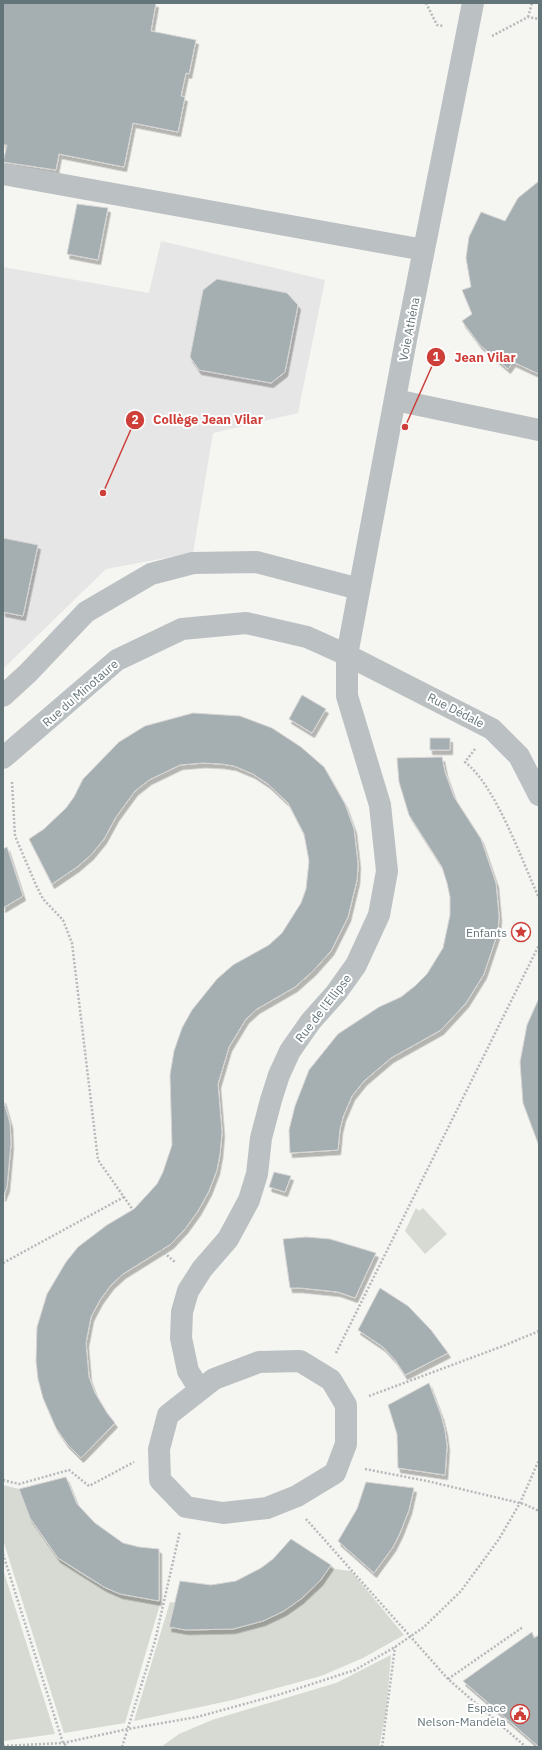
<svg xmlns="http://www.w3.org/2000/svg" width="542" height="1750" viewBox="0 0 542 1750" font-family="'IBM Plex Sans',sans-serif">
	<style>
		.built { fill: #e6e6e6 }
		.green { fill: #d6dad2 }
		.building { fill: #a5aeb1; stroke: #d7d6d5; filter: url(#shadow) }
		.lines { fill: none; stroke-linecap: round; stroke-linejoin: round }
		.path { stroke: #b5b9ba; stroke-width: 2.5; stroke-dasharray: 2 2; stroke-linecap: butt }
		.minor { stroke: #bbc0c2; stroke-width: 22 }
		.labels { text-anchor: middle; dominant-baseline: central; stroke-width: 4; stroke-linejoin: round; paint-order: stroke }
		.street-label { font-size: 12px; fill: #64757a; stroke: #fff }
		.poi-label { font-size: 12px; fill: #64757a; stroke: #fff; text-anchor: end }
		.leader { fill: none; stroke: #ce3f39; stroke-width: 1.5 }
		.callout-dot { fill: #ce3f39; stroke: #fff; stroke-width: 1.5 }
		.mark-label { font-size: 12px; text-anchor: middle; font-weight: bold; fill: #fff }
		.callout-label { font-size: 13px; text-anchor: middle; font-weight: bold; fill: #ce3f39; stroke: #fff; stroke-width: 4; stroke-linejoin: round; paint-order: stroke }
	</style>
	<defs>
		<filter id="shadow"><feDropShadow dx="2.5" dy="4.5" stdDeviation="0" flood-color="#0004"/></filter>
	</defs>
	<rect width="100%" height="100%" fill="#f5f5f2"/>
	<path class="built" d="M161 241 325 280 298 413 213 433 193 553 106 569 3 669V267L149 293Z"/>
	<path class="green" d="M416 1208 419 1211 423 1208 447 1234 425 1254 405 1231Z
		M3 1485 19 1489C42 1559 89 1591 161 1601L125 1723 64 1733 3 1540Z
		M331 1565 335 1569 351 1571 404 1635 363 1658 321 1676 233 1700 134 1721 170 1602 175 1603 169 1627 186 1630 233 1629 301 1599 320 1581Z
		M3 1569 55 1734 3 1741Z
		M391 1655 386 1713 379 1747H161L179 1734 212 1720 336 1683Z"/>
	<path class="building" d="M3 3H156L151 31 196 40 189 74 186 73 181 96 185 97 178 132 133 123 124 167 59 154 56 170 3 162 7 145H3Z
		M539 181V374L513 362 508 369 480 345 462 321 472 314 462 290 471 287 466 258 469 237 481 212 505 221 518 198Z
		M77 204 108 208 98 260 67 254Z
		M217 279 287 293 298 305 285 372 271 383 199 370 190 357 203 290Z
		M3 538 38 545 23 616 3 612Z
		M302 695 326 709 312 733 289 719Z
		M193 713 240 716 272 728 301 747 324 767 345 804 354 829 358 864 357 880 348 917 331 951 313 971 295 987 257 1009 246 1019 229 1047 218 1084 222 1132 220 1154 217 1170 209 1191 198 1211 185 1229 171 1244 123 1274 111 1285 100 1300 91 1317 86 1343 89 1377 95 1393 107 1413 115 1423 81 1458 67 1444 56 1428 43 1398 38 1379 36 1361 37 1327 47 1294 66 1262 78 1247 107 1225 134 1209 157 1184 163 1172 172 1145 170 1075 174 1051 182 1028 192 1010 217 979 233 965 269 945 282 933 301 903 306 889 309 861 304 834 288 803 268 784 253 774 234 766 222 764 203 763 180 765 149 780 135 791 116 817 104 839 91 855 77 867 52 884 29 839 44 829 66 808 74 797 83 779 119 742 145 726Z
		M430 738H450V750H430Z
		M442 757 445 772 454 797 481 839 496 883 499 916 498 932 484 974 466 1003 441 1030 391 1058 364 1081 352 1096 343 1117 340 1129 338 1150 290 1153 289 1130 295 1106 309 1070 338 1034 379 1007 401 997 415 986 427 974 443 948 450 915V897L447 883 442 867 409 815 399 782 397 758Z
		M7 847 23 896 3 908V849Z
		M539 998V1146L523 1103 520 1062 527 1025Z
		M3 1099 10 1123 11 1144 7 1187 3 1197Z
		M274 1172 291 1176 285 1192 269 1187Z
		M306 1237 330 1239 376 1253 355 1298 338 1292 300 1288H290L283 1239Z
		M380 1288 408 1306 431 1330 448 1353 405 1375 395 1360 383 1347 358 1330Z
		M429 1383 441 1415 445 1431 447 1446 445 1475 398 1468 397 1434 388 1405Z
		M66 1477 77 1504 95 1523 123 1543 139 1547 159 1549V1601L120 1594 104 1587 58 1558 30 1518 19 1489Z
		M366 1482 414 1488 409 1510 400 1533 393 1547 374 1573 338 1541 357 1509Z
		M291 1539 331 1565 320 1581 301 1599 284 1611 263 1621 233 1629 186 1630 169 1627 180 1581 211 1585 236 1581 261 1568 273 1559Z
		M532 1632 534 1638 539 1635V1747L463 1681Z"/>
	<g class="lines">
		<path class="path" d="M426 3 437 25 443 26
			M528 17 532 3
			M492 36 528 17 539 19
			M475 749 465 762C496 786 522 861 539 898
			M12 782 15 836 36 885 43 899 63 920 72 943 98 1160 133 1210
			M161 1250 176 1263
			M3 1263 124 1197
			M336 1353 539 945
			M369 1396 503 1346 539 1331
			M365 1469 427 1481 524 1504 539 1511
			M3 1480 19 1484 69 1470 89 1486 134 1462
			M306 1519 448 1679 526 1747
			M3 1554 63 1743 68 1747
			M448 1679 523 1627
			M3 1746 63 1743 128 1729 197 1717 281 1694 355 1670 395 1647 424 1627 461 1591 499 1539 520 1503 539 1460
			M122 1747 155 1641 180 1531
			M382 1747 395 1647"/>
		<path class="minor" d="M3 174 424 250
			M395 400 539 430
			M3 696 28 673 86 612 151 574 193 563 256 562 359 589
			M3 758 117 660 182 629 246 623 307 637 347 655 492 729 519 756 539 795
			M300 1361 331 1380 346 1405V1444L335 1473 297 1496 267 1508 223 1513 186 1507 160 1480 159 1449 168 1415 214 1379 259 1362Z
			M200 1390 188 1371 181 1338 182 1312 188 1291 202 1269 228 1239 249 1200 257 1174 261 1138 271 1100 279 1075 290 1051 311 1021 336 993 356 965 379 915 387 871 380 805 347 696V655L406 340 473 3"/>
	</g>
	<defs>
		<symbol id="sight-ring" viewBox="-11 -11 22 22"><circle r="9.5" fill="#fff" stroke="#ce3f39" stroke-width="1.5"/><path d="M0-6L1.8-2.2L6-1.7L2.9 1.2L3.7 5.4L0 3.3L-3.7 5.4L-2.9 1.2L-6-1.7L-1.8-2.2Z" fill="#ce3f39"/></symbol>
		<symbol id="civic-ring" viewBox="-11 -11 22 22"><circle r="9.5" fill="#fff" stroke="#ce3f39" stroke-width="1.5"/><path d="M-.6-6.5H3V-4.5H.6V-3L4-1V1h2V6H-6V1h2V-1L-.6-3ZM-1.2 2.5V6h2.4V2.5Z" fill="#ce3f39"/></symbol>
	</defs>
	<g fill-rule="evenodd">
		<use href="#sight-ring" x="510" y="921" width="22" height="22"/>
		<use href="#civic-ring" x="509" y="1703" width="22" height="22"/>
	</g>
	<g class="labels">
		<g class="street-label">
			<text transform="translate(409 329) rotate(-79)">Voie Athéna</text>
			<text transform="translate(80 693) rotate(-41)">Rue du Minotaure</text>
			<text transform="translate(456 710) rotate(27)">Rue Dédale</text>
			<text transform="translate(323 1008) rotate(-52)">Rue de l'Ellipse</text>
		</g>
		<g class="poi-label">
			<text x="507" y="932">Enfants</text>
			<text x="506" y="1707">Espace<tspan x="506" dy="14">Nelson-Mandela</tspan></text>
		</g>
	</g>
	<path class="leader" d="M405 427L436 357M103 493L135 420"/>
	<g class="callout-dot">
		<circle cx="405" cy="427" r="4"/>
		<circle cx="103" cy="493" r="4"/>
		<circle cx="436" cy="357" r="10"/>
		<circle cx="135" cy="420" r="10"/>
	</g>
	<g class="mark-label">
		<text x="436" y="361">1</text>
		<text x="135" y="424">2</text>
	</g>
	<g class="callout-label">
		<text x="485" y="362">Jean Vilar</text>
		<text x="208" y="424">Collège Jean Vilar</text>
	</g>
	<rect width="542" height="1750" fill="none" stroke="#64757a" stroke-width="8"/>
</svg>
